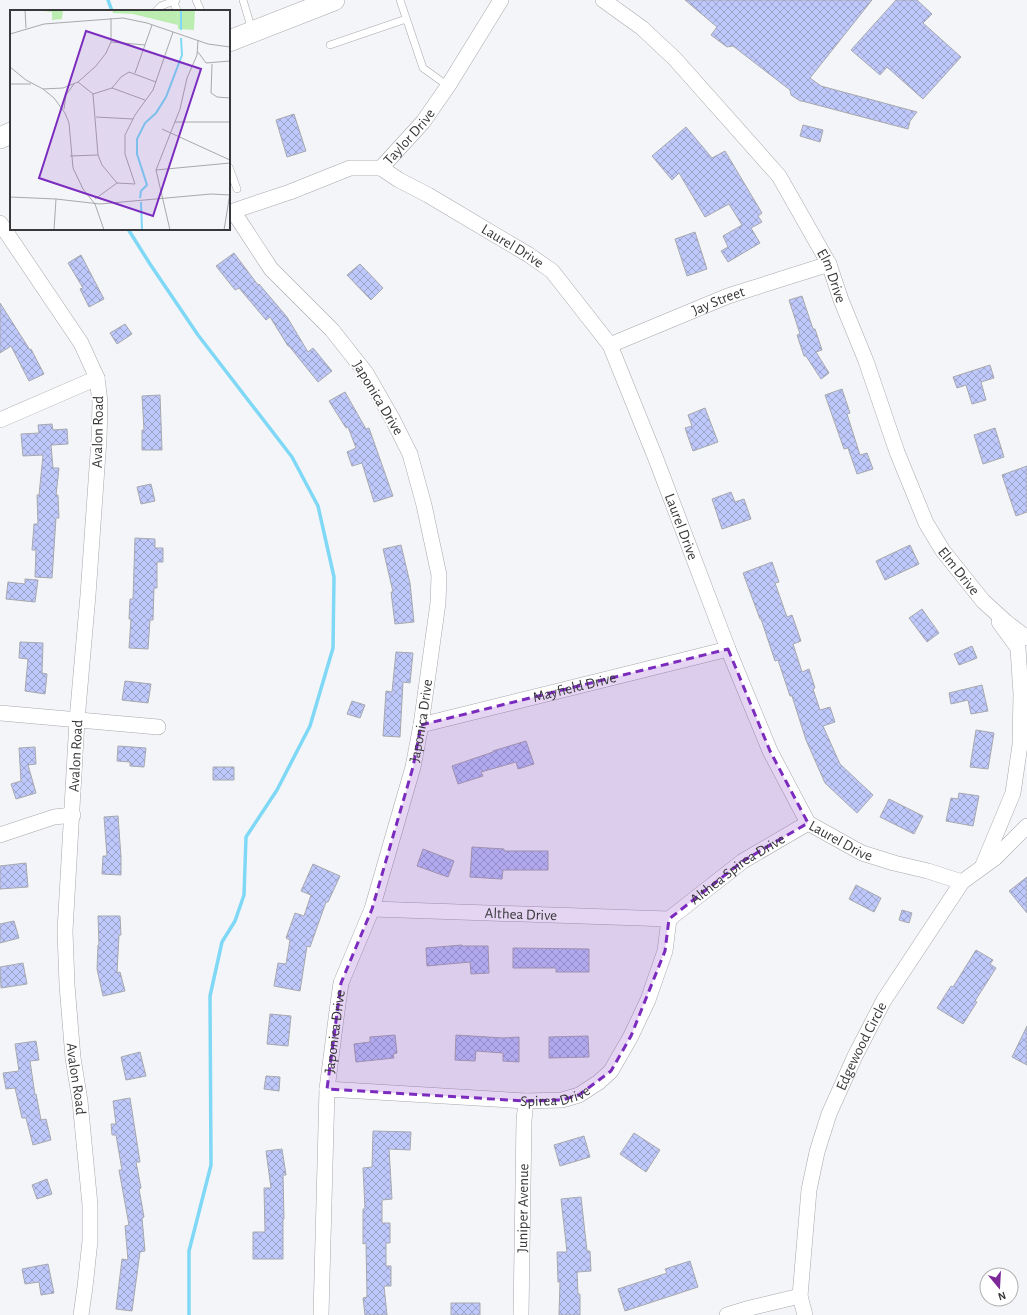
<svg xmlns="http://www.w3.org/2000/svg" width="1027" height="1315" viewBox="0 0 1027 1315" font-family="'Alegreya Sans',sans-serif">
	<style>
		.lines { fill: none; stroke-linecap: round; stroke-linejoin: round }
		.stream { stroke: #7fd8f5; stroke-width: 3.5 }
		.building { fill: url(#building-cross-hatch); stroke: #a8a9ad }
		.service-casing { stroke: #a7a8ab; stroke-width: 8 }
		.minor-casing { stroke: #a7a8ab; stroke-width: 16 }
		.secondary-casing { stroke: #a7a8ab; stroke-width: 22 }
		.service { stroke: #fff; stroke-width: 7 }
		.minor { stroke: #fff; stroke-width: 15 }
		.secondary { stroke: #fff; stroke-width: 21 }
		.marked { fill: #7b2cbf; fill-opacity: 0.2; stroke: #7b2cbf; stroke-width: 3; stroke-dasharray: 8 5; stroke-linejoin: round }
		.labels { text-anchor: middle; dominant-baseline: central; stroke-width: 3.5; stroke-linejoin: round; paint-order: stroke }
		.street-label { font-size: 15px; fill: #38383a; stroke: #fff }
		.inset-river { fill: none; stroke: #7fd8f5; stroke-width: 2 }
		.inset-road { fill: none; stroke: #a9a9ac; stroke-width: 1 }
		.view { fill: #7b2cbf; fill-opacity: 0.15; stroke: #7b2cbf; stroke-width: 2 }
		.inset-edge { fill: none; stroke: #38383a; stroke-width: 2 }
	</style>
	<defs>
		<pattern id="building-cross-hatch" width="8" height="8" patternUnits="userSpaceOnUse"><rect width="8" height="8" fill="#bec8fa"/><path d="M0 0l8 8M0 8l8-8" fill="none" stroke="#9ba3cb"/></pattern>
	</defs>
	<rect width="100%" height="100%" fill="#f4f5f8"/>
	<g class="lines">
		<path class="stream" d="M108 0 112 11
			M128 229 150 264 198 335 292 457 318 506 334 577 333 648 310 726 277 790 246 837 244 895 235 921 222 942 210 996 211 1165 189 1251V1315"/>
	</g>
	<path class="building" d="M685 0H872L810 78 821 86 917 112 910 121 908 129 802 101H800L791 95 790 90 733 46 727 47 711 35 717 27Z
		M896 0H917L932 14 923 23 961 57 923 99 887 67 880 75 851 50Z
		M294 114 306 151 287 157 276 120Z
		M803 125 823 130 820 142 800 136Z
		M686 127 712 158 725 151 762 213 758 216 762 222 751 228 760 243 728 262 721 251 728 247 723 236 742 225 729 204 705 217 679 173 672 180 652 156Z
		M695 232 707 269 687 276 675 239Z
		M234 253 258 285 259 284 287 317 308 352 313 348 332 371 318 382 289 346H288L270 317 266 320 239 288 235 290 216 266Z
		M81 255 104 299 89 307 80 289 83 288 68 263Z
		M360 264 383 288 371 300 347 275Z
		M802 296 813 329H815L822 350 816 352 829 373 821 379 806 356H804L797 335 800 334 789 300Z
		M0 303 30 350 31 349 44 374 29 381 11 346 0 353Z
		M125 324 132 334 117 344 110 333Z
		M990 365 994 378 981 382 986 400 972 404 966 385 957 388 953 377Z
		M842 389 850 413 847 414 860 455 867 453 873 469 857 474 848 448 844 449 825 395Z
		M345 392 366 429 369 428 393 496 374 502 362 463 352 466 347 452 356 448 348 427 346 428 329 401Z
		M160 395 162 450H142V430H144L142 396Z
		M705 408 718 442 693 451 685 428 692 426 688 415Z
		M52 424 53 430 67 429 68 444 51 445 53 468H59L56 495H58L59 518H56L52 578 35 577 36 550H32L34 524H38L37 495H39L43 455 23 456 21 434 39 433 38 425Z
		M995 428 1004 457 983 464 974 435Z
		M1027 466V512L1016 516 1002 475Z
		M151 484 155 501 141 504 137 487Z
		M731 492 735 502 744 499 751 519 722 529 712 499Z
		M135 538 155 539V548H163V562H157V588H154L153 620H150L148 649 129 648 131 619H129L130 599H133Z
		M401 545 410 583 414 622 395 624 391 592H393L383 549Z
		M910 545 919 564 885 580 876 561Z
		M772 562 779 582 775 583 787 617 792 615 801 641 793 644 802 672 809 669 815 688 813 689 820 710 830 707 835 722 823 726 840 764 873 795 857 813 825 783 806 740 792 696H790L778 660 775 661 761 619H760L743 573Z
		M25 579 38 580 35 602 6 599 8 582 25 584Z
		M922 609 939 633 927 642 909 618Z
		M20 642 43 643 42 673 47 674 45 694 25 691 28 659 19 658Z
		M972 646 977 658 959 665 954 654Z
		M396 652 413 653 410 683 403 682 400 737 383 736 386 691 392 692Z
		M125 681 151 684 148 703 122 700Z
		M982 685 988 711 971 714 968 700 951 704 949 693Z
		M352 701 365 705 360 718 347 714Z
		M976 730 994 733 988 769 970 767Z
		M526 741 534 764 518 769 516 762 481 772 483 776 458 784 452 766 493 752V751Z
		M118 746 146 748 144 767 130 766V762L117 761Z
		M35 747 36 764 28 765 36 793 16 799 11 784 21 781 19 748Z
		M213 767H234V780H213Z
		M959 793 979 796 973 826 946 821 951 798 958 799Z
		M889 799 923 816 914 834 880 817Z
		M118 816 121 857V875L102 874 103 856H107L104 817Z
		M472 847 504 849V851H548V870H503L502 879 470 877Z
		M423 849 454 861 448 877 417 866Z
		M26 863 28 887 0 889V866Z
		M313 864 340 876 328 902H326L310 947 307 946 300 991 274 986 278 963 286 964 290 940 286 938 295 913 304 916 311 895 301 891Z
		M1027 877V913L1009 891Z
		M856 885 881 898 874 912 849 899Z
		M902 910 912 913 909 923 899 920Z
		M98 916H120L121 935H119L117 973 120 972 125 991 103 996 97 969 98 945H99Z
		M14 921 19 938 0 943V924Z
		M462 945V946H488L489 973 471 974 470 962 427 966 426 948Z
		M513 948 589 949V972H556V968H513Z
		M976 950 993 960 990 964 996 968 975 1001 977 1002 963 1024 937 1008 951 986 953 987Z
		M23 963 27 984 1 988 0 967Z
		M270 1014 291 1016 288 1046 267 1044Z
		M1027 1026V1065L1012 1057Z
		M395 1035 397 1053 393 1054 394 1058 356 1062 354 1044 370 1042V1037Z
		M456 1035 503 1038 519 1037V1062L503 1061V1053L476 1051 475 1061 455 1060Z
		M588 1036 589 1057 549 1058V1037Z
		M36 1041 39 1060 30 1061 35 1095 36 1094 41 1120 46 1119 51 1140 33 1145 26 1118H22L15 1088 6 1089 3 1073 19 1071 15 1044Z
		M140 1052 146 1076 126 1080 121 1057Z
		M266 1076 280 1077 279 1091 264 1089Z
		M130 1098 140 1162H136L141 1188 139 1189 144 1217 142 1218 145 1251 140 1252 132 1311 116 1309 122 1259 128 1260 125 1226 129 1225 119 1170H122L116 1135H112L111 1124H116L113 1101Z
		M373 1131 411 1132 410 1150 389 1149 392 1199 382 1200V1223H390V1243H386V1266H391V1286H384L387 1315H365L363 1298 367 1297 366 1243 363 1244V1209H365L363 1168 372 1167Z
		M634 1133 660 1150 646 1172 620 1154Z
		M584 1136 590 1157 560 1166 554 1145Z
		M282 1149 286 1175H283L284 1219H283V1259H253V1232H265L264 1188H271L266 1151Z
		M47 1179 52 1194 37 1199 32 1185Z
		M581 1197 587 1251H590L591 1271 577 1272 578 1294H580V1315H559L560 1282H558L557 1252H567L561 1199Z
		M690 1261 698 1287 625 1311 618 1289 667 1273 665 1269Z
		M48 1264 54 1293 41 1295 39 1282 25 1284 22 1269Z
		M451 1303H480V1315H451Z"/>
	<g class="lines">
		<defs>
			<path id="service" d="M196 0 201 11
				M243 0 252 30
				M400 0 423 68 448 86
				M173 1 177 10
				M156 11 161 6 176 0
				M330 45 406 19
				M229 167 237 189"/>
			<g id="minor">
				<path id="s1" d="M603 0 642 28 675 59 779 176 829 264 841 300 866 361 897 452 926 523 943 551 983 601 1006 622 1027 638"/>
				<path id="s2" d="M381 168 399 180 428 195 529 255 552 271 610 345 656 459 728 649 770 751 808 823 862 853 894 863 928 871 962 882"/>
				<path id="s3" d="M0 223 81 343 97 378 100 402 99 439 88 595 77 720 65 931 67 985 73 1058 80 1101 90 1205V1241L85 1287 81 1315"/>
				<path id="s4" d="M610 345 728 296 829 264"/>
				<path d="M0 420 97 378"/>
				<path d="M0 713 158 727"/>
				<path id="s5" d="M421 725 728 649"/>
				<path d="M0 835 54 817 73 815"/>
				<path d="M983 865 1013 793 1020 745 1021 694 1018 648 999 622"/>
				<path id="s6" d="M372 909 669 919"/>
				<path id="s7" d="M669 919 743 861 808 823"/>
				<path id="s8" d="M327 1089 526 1101 562 1100 579 1095 599 1082 611 1071 631 1036 648 1000 665 951 669 919"/>
				<path id="s9" d="M321 1315 327 1089 337 1011 341 983 372 909 413 767 421 725 438 603 439 575 424 505 410 454 393 420 366 373 332 330 271 269 233 211 290 192 350 168H381L423 122 448 86 501 0"/>
				<path id="s10" d="M521 1315 524 1120 526 1101"/>
				<path d="M727 1315 750 1308 800 1296"/>
				<path id="s11" d="M805 1315 800 1296 809 1190 817 1152 829 1114 855 1056 884 1000 962 882 995 858 1027 826"/>
			</g>
			<path id="secondary" d="M229 41 334 0
				M0 138 11 133"/>
		</defs>
		<use href="#service" class="service-casing"/>
		<use href="#minor" class="minor-casing"/>
		<use href="#secondary" class="secondary-casing"/>
		<use href="#service" class="service"/>
		<use href="#minor" class="minor"/>
		<use href="#secondary" class="secondary"/>
	</g>
	<path class="marked" d="M728 649 770 751 808 823 743 861 669 919 665 951 631 1036 611 1071 579 1095 562 1100 526 1101 327 1089 341 983 372 909 413 767 421 725Z"/>
	<g class="labels">
		<g class="street-label">
			<text stroke="none"><textPath href="#s9" startOffset="1380">Taylor Drive</textPath></text>
			<text stroke="none"><textPath href="#s2" startOffset="153">Laurel Drive</textPath></text>
			<text stroke="none"><textPath href="#s1" startOffset="363">Elm Drive</textPath></text>
			<text stroke="none"><textPath href="#s4" startOffset="117">Jay Street</textPath></text>
			<text transform="translate(378 398) rotate(59)">Japonica Drive</text>
			<text transform="translate(98 432) rotate(-89)">Avalon Road</text>
			<text stroke="none"><textPath href="#s2" startOffset="489">Laurel Drive</textPath></text>
			<text stroke="none"><textPath href="#s1" startOffset="686">Elm Drive</textPath></text>
			<text stroke="none"><textPath href="#s5" startOffset="158">Mayfield Drive</textPath></text>
			<text stroke="none"><textPath href="#s9" startOffset="608">Japonica Drive</textPath></text>
			<text transform="translate(76 756) rotate(-87)">Avalon Road</text>
			<text stroke="none"><textPath href="#s2" startOffset="849">Laurel Drive</textPath></text>
			<text stroke="none"><textPath href="#s7" startOffset="85">Althea Spirea Drive</textPath></text>
			<text stroke="none"><textPath href="#s6" startOffset="149">Althea Drive</textPath></text>
			<text stroke="none"><textPath href="#s9" startOffset="284">Japonica Drive</textPath></text>
			<text stroke="none"><textPath href="#s11" startOffset="280">Edgewood Circle</textPath></text>
			<text stroke="none"><textPath href="#s3" startOffset="886">Avalon Road</textPath></text>
			<text stroke="none"><textPath href="#s8" startOffset="229">Spirea Drive</textPath></text>
			<text stroke="none"><textPath href="#s10" startOffset="107">Juniper Avenue</textPath></text>
		</g>
	</g>
	<g transform="translate(10 10)">
		<rect width="220" height="220" fill="#f4f5f8"/>
		<path d="M24 0H53L52 9 42 10V2ZM167 0H185L184 20 168 19Z" fill="#bbecb0"/>
		<path d="M102 0H167L168 15 123 4 103 3Z" fill="#bbecb0"/>
		<path class="inset-river" d="M171 0V20M130 188 131 181 137 175 127 144V129L135 113 146 103 156 87 172 45 171 28M131 192 132 220"/>
		<path class="inset-road" d="M15 0 16 18M0 24 34 14 113 8 137 13 198 34 220 37M101 32 135 35M188 42 196 53 220 51M202 54 201 83 207 87 220 88M0 57 16 70 33 79 53 78 68 72 86 56 96 43 101 32V8M125 63 142 15M68 72 83 84 88 145 92 155 107 173M0 74H21M102 78 111 67 119 62 146 72M102 78 135 90M33 79 44 88 55 103 59 113 63 158 73 179 85 194 94 220M83 84 102 78M54 99 56 85 64 74M86 107 123 109M165 112H220M152 119 220 150M60 146 88 145M146 160 220 153M0 187 46 189 90 194 201 184 220 185M85 189 107 173 125 174 115 144V125L125 105 143 80 163 22M44 220 46 189M160 220 146 160 170 99 177 68 187 45 188 30M214 220 220 183"/>
		<path class="view" d="M76 21 191 59 143 206 29 168Z"/>
		<rect width="220" height="220" class="inset-edge"/>
	</g>
	<g transform="translate(999 1287) rotate(162)"><circle r="19" fill="#ffffff" stroke="#afafb0"/>
	<path d="M0-3L7 15L0 10L-7 15Z" fill="#7c2898"/>
	<text y="-6" font-size="11" font-weight="bold" text-anchor="middle" fill="#38383a">N</text>
	</g>
</svg>
